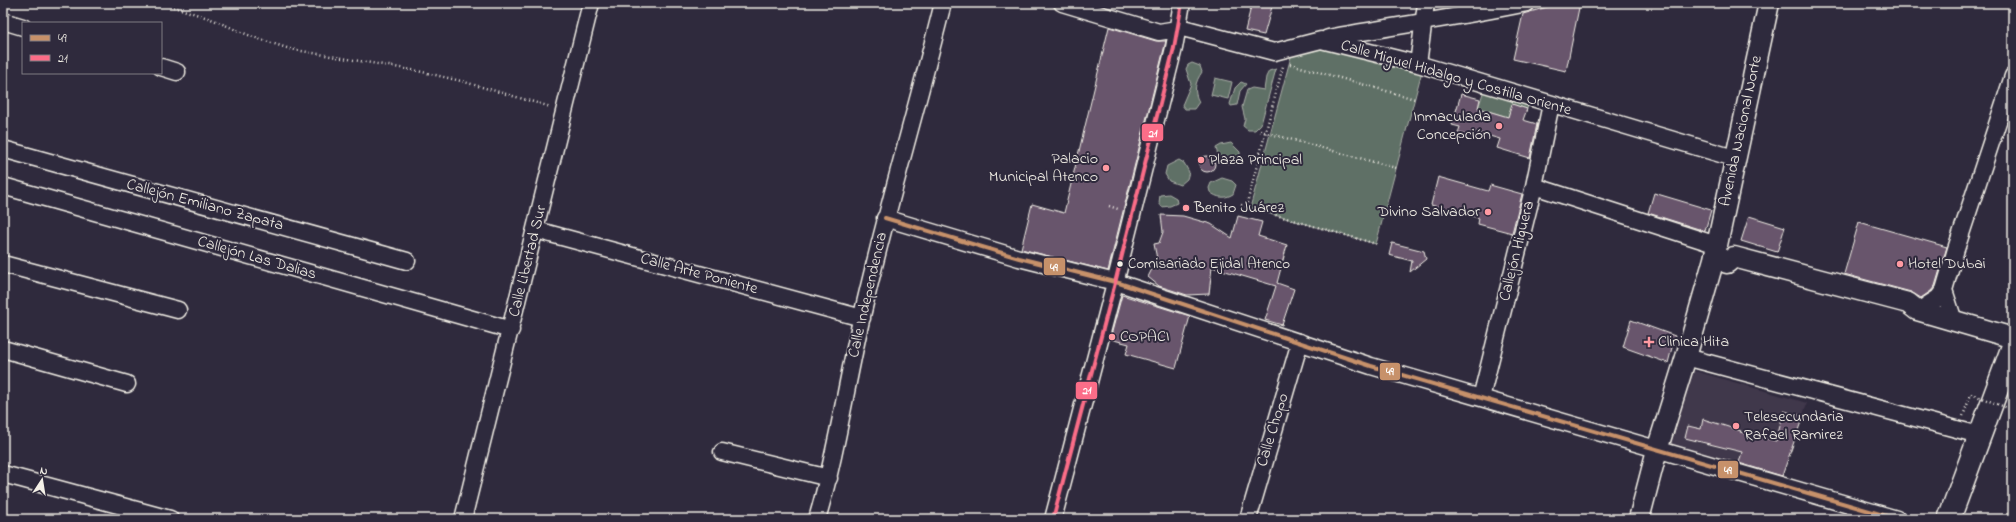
<svg xmlns="http://www.w3.org/2000/svg" width="2016" height="522" viewBox="0 0 2016 522" font-family="'Indie Flower',sans-serif">
	<style>
		.built { fill: #40374b }
		.green { fill: #5f6f66; stroke: #aab0a7 }
		.building { fill: #68546c; stroke: #f4f1e8 }
		.lines { fill: none; stroke-linecap: round; stroke-linejoin: round }
		.minor-casing { stroke: #f4f1e8; stroke-width: 19 }
		.major-casing { stroke: #f4f1e8; stroke-width: 23 }
		.highway-casing { stroke: #f4f1e8; stroke-width: 25 }
		.path { stroke: #f4f1e8; stroke-width: 2.5; stroke-dasharray: 1 3; stroke-linecap: butt }
		.minor { stroke: #2f2a3d; stroke-width: 16 }
		.major { stroke: #2f2a3d; stroke-width: 20 }
		.highway { stroke: #2f2a3d; stroke-width: 22 }
		.path-bridge { stroke: #f4f1e8; stroke-width: 2.5; stroke-dasharray: 1 3; stroke-linecap: butt }
		.bus-1-casing { stroke: #2f2a3d; stroke-width: 7 }
		.bus-2-casing { stroke: #2f2a3d; stroke-width: 7 }
		.bus-1 { stroke: #c7916a; stroke-width: 4 }
		.bus-2 { stroke: #fb6d88; stroke-width: 4 }
		.poi-dot { fill: #ff9aa2; stroke: #2f2a3d; stroke-width: 1.5 }
		.bus-dot { fill: #f4f1e8; stroke: #2f2a3d; stroke-width: 1.5 }
		.labels { text-anchor: middle; dominant-baseline: central; stroke-width: 4; stroke-linejoin: round; paint-order: stroke }
		.bus-label { font-size: 15px; fill: #f4f1e8; stroke: #2f2a3d; text-anchor: start }
		.street-label { font-size: 16px; fill: #f4f1e8; stroke: #2f2a3d }
		.poi-label { font-size: 16px; fill: #f4f1e8; stroke: #2f2a3d; text-anchor: start }
		.line-badge { stroke: #2f2a3d; stroke-width: 1.5 }
		.badge-label { font-size: 11px; text-anchor: middle; font-weight: bold; fill: #fff }
	</style>
	<rect width="100%" height="100%" fill="#2f2a3d"/>
	<filter id="ink" filterUnits="userSpaceOnUse"><feTurbulence type="fractalNoise" baseFrequency=".025" numOctaves="2"/><feDisplacementMap in="SourceGraphic" scale="8" xChannelSelector="R" yChannelSelector="G"/><feConvolveMatrix kernelMatrix="1 2 1 2 8 2 1 2 1" color-interpolation-filters="sRGB"/></filter>
	<g filter="url(#ink)">
		<path class="built" d="M1688 369 1807 403 1781 477 1667 445Z"/>
		<path class="green" d="M1322 44 1422 71 1376 244 1250 208 1292 53Z
			M1192 63 1200 66 1202 72C1195 82 1193 91 1199 102L1194 109H1185L1182 105 1191 84 1186 69 1188 65Z
			M1276 69 1261 124 1255 130H1248L1243 126 1245 119 1242 107 1247 90 1252 88 1264 90 1266 77 1269 71Z
			M1215 78 1232 82 1228 99 1211 95Z
			M1241 82 1246 84 1240 91 1237 105 1231 106 1230 104 1235 88Z
			M1485 87 1530 99 1527 109 1512 104 1508 117 1478 108Z
			M1231 143 1240 152V159L1236 164C1225 164 1218 159 1216 148L1221 145Z
			M1179 160 1184 163 1189 172 1187 179 1180 185 1169 181 1165 174 1167 166Z
			M1222 178 1232 181 1236 185 1233 194C1225 199 1217 198 1210 192L1209 188 1211 183Z
			M1169 194 1176 198 1177 203 1170 206 1162 207 1159 203 1160 195Z"/>
		<path class="building" d="M1252 3H1273L1264 35 1245 31Z
			M1561 3H1580L1566 71 1513 59 1523 14Z
			M1109 27 1156 41H1166L1108 271 1021 249 1032 204 1064 213Z
			M1461 94 1480 99 1478 108 1508 117 1512 104 1527 109 1523 120 1537 124 1530 158 1497 148 1500 139 1472 131 1470 136 1458 133 1460 127 1452 125Z
			M1199 164a8 8 0 1 1 16 0a8 8 0 1 1-16 0Z
			M1438 177 1488 191 1490 185 1522 194 1512 233 1478 224 1479 218 1431 205Z
			M1654 193 1711 210 1705 231 1648 213Z
			M1161 215 1183 216 1211 224 1232 238 1238 216 1262 222 1258 236 1287 245 1277 283 1294 289 1282 325 1265 320 1276 286 1212 267 1209 294 1187 295 1159 286 1148 277 1157 259 1154 244 1159 243 1163 232Z
			M1749 216 1785 227 1777 252 1741 241Z
			M1859 222 1947 247 1935 286 1931 291 1921 298 1911 292 1844 274Z
			M1392 243 1424 251 1426 259 1410 272 1412 261 1389 255Z
			M1122 295 1190 316 1176 368 1126 354 1129 344 1110 339Z
			M1631 320 1675 336 1668 363 1623 347Z
			M1784 411 1803 416 1782 476 1739 463 1742 452 1685 438 1688 426 1701 429 1703 419 1741 431 1740 432 1776 441Z"/>
		<g class="lines">
			<defs>
				<path id="minor" d="M1062 3 1159 32 1183 28 1274 52 1321 40 1418 64 1734 158
					M3 21 23 27
					M1328 38C1394 26 1461 17 1527 3
					M1418 64 1426 3
					M161 67 177 72
					M3 149 407 261
					M3 186 511 330
					M1534 186 1717 245
					M885 218 1019 258 1119 283 1371 366 1897 519
					M536 230 862 318
					M3 264 178 310
					M1944 290 1954 321
					M1922 311 1927 305 1938 298 1944 290 1956 249 2013 76
					M3 349 127 384
					M1686 357 1979 435
					M1481 398 1534 186 1551 104
					M722 452 829 478
					M3 474 170 519
					M463 519 591 3
					M817 519C837 452 846 384 862 316 886 211 917 108 943 3
					M1053 519 1115 283 1174 48 1182 3
					M1248 519 1300 342"/>
				<path id="major" d="M1727 263 1734 257 1908 303 1917 310 2013 338
					M1639 519 1657 450 1686 357 1714 259 1769 3"/>
				<path id="highway" d="M1949 519 2013 346"/>
			</defs>
			<use href="#minor" class="minor-casing"/>
			<use href="#major" class="major-casing"/>
			<use href="#highway" class="highway-casing"/>
			<path class="path" d="M162 3 211 19 253 37 290 49 418 71 461 81 551 107
				M1290 64 1415 99
				M1260 131 1396 168
				M1241 205 1376 244
				M1109 206 1118 209
				M1246 207 1283 66
				M1963 416 1971 394"/>
			<use href="#minor" class="minor"/>
			<use href="#major" class="major"/>
			<use href="#highway" class="highway"/>
			<path class="path-bridge" d="M1971 394 2013 410"/>
			<defs>
				<path id="bus-1" d="M885 218 1019 258 1119 283 1371 366 1897 519"/>
				<path id="bus-2" d="M1053 519 1115 283 1174 48 1182 3"/>
			</defs>
			<use href="#bus-1" class="bus-1-casing"/>
			<use href="#bus-2" class="bus-2-casing"/>
			<use href="#bus-1" class="bus-1"/>
			<use href="#bus-2" class="bus-2"/>
		</g>
	</g>
	<g class="poi-dot">
		<circle cx="1499" cy="126" r="4"/>
		<circle cx="1201" cy="160" r="4"/>
		<circle cx="1106" cy="168" r="4"/>
		<circle cx="1186" cy="208" r="4"/>
		<circle cx="1488" cy="212" r="4"/>
		<circle cx="1900" cy="264" r="4"/>
		<circle cx="1112" cy="337" r="4"/>
		<path d="M1647 336h4v4h4v4h-4v4h-4v-4h-4v-4h4z"/>
		<circle cx="1736" cy="426" r="4"/>
	</g>
	<circle class="bus-dot" cx="1120" cy="264" r="3.5"/>
	<g class="labels">
		<g class="bus-label">
			<text x="1128" y="264">Comisariado Ejidal Atenco</text>
		</g>
		<g class="street-label">
			<text transform="translate(1456 78) rotate(16)">Calle Miguel Hidalgo y Costilla Oriente</text>
			<text transform="translate(1741 131) rotate(-78)">Avenida Nacional Norte</text>
			<text transform="translate(205 205) rotate(15)">Callejón Emiliano Zapata</text>
			<text transform="translate(1517 251) rotate(-76)">Callejón Higuera</text>
			<text transform="translate(257 258) rotate(16)">Callejón Las Dalias</text>
			<text transform="translate(528 261) rotate(-76)">Calle Libertad Sur</text>
			<text transform="translate(699 274) rotate(15)">Calle Arte Poniente</text>
			<text transform="translate(868 295) rotate(-77)">Calle Independencia</text>
			<text transform="translate(1273 430) rotate(-73)">Calle Chopo</text>
		</g>
		<g class="poi-label">
			<text x="1491" y="117" text-anchor="end">Inmaculada<tspan x="1491" dy="18">Concepción</tspan></text>
			<text x="1098" y="159" text-anchor="end">Palacio<tspan x="1098" dy="18">Municipal Atenco</tspan></text>
			<text x="1209" y="160">Plaza Principal</text>
			<text x="1194" y="208">Benito Juárez</text>
			<text x="1480" y="212" text-anchor="end">Divino Salvador</text>
			<text x="1908" y="264">Hotel Dubai</text>
			<text x="1120" y="337">COPACI</text>
			<text x="1658" y="342">Clinica Hita</text>
			<text x="1744" y="417">Telesecundaria<tspan x="1744" dy="18">Rafael Ramirez</tspan></text>
		</g>
	</g>
	<g class="line-badge">
		<rect x="1141" y="123" width="23" height="19" rx="4" fill="#fb6d88"/>
		<rect x="1043" y="257" width="23" height="19" rx="4" fill="#c7916a"/>
		<rect x="1379" y="362" width="22" height="19" rx="4" fill="#c7916a"/>
		<rect x="1075" y="381" width="23" height="19" rx="4" fill="#fb6d88"/>
		<rect x="1717" y="460" width="22" height="19" rx="4" fill="#c7916a"/>
	</g>
	<g class="badge-label">
		<text x="1153" y="137">21</text>
		<text x="1054" y="271">49</text>
		<text x="1390" y="375">49</text>
		<text x="1087" y="394">21</text>
		<text x="1728" y="474">49</text>
	</g>
	<rect width="2016" height="522" fill="none" stroke="#2f2a3d" stroke-width="16"/>
	<rect x="8" y="8" width="2000" height="506" fill="none" stroke="#f4f1e8" stroke-width="1.5" filter="url(#ink)"/>
	<rect x="22" y="22" width="140" height="52" fill="#2f2a3d" stroke="#7e7a81"/>
	<rect x="30" y="35" width="20" height="6" fill="#c7916a" stroke="#7e7a81"/>
	<text x="58" y="42" font-size="12" fill="#f4f1e8">49</text>
	<rect x="30" y="55" width="20" height="6" fill="#fb6d88" stroke="#7e7a81"/>
	<text x="58" y="62" font-size="12" fill="#f4f1e8">21</text>
	<g transform="translate(42 480) rotate(12)" stroke="#2f2a3d" stroke-width="3" paint-order="stroke">
	<path d="M0-3L7 15L0 10L-7 15Z" fill="#f4f1e8"/>
	<text y="-6" font-size="11" font-weight="bold" text-anchor="middle" fill="#f4f1e8">N</text>
	</g>
</svg>
